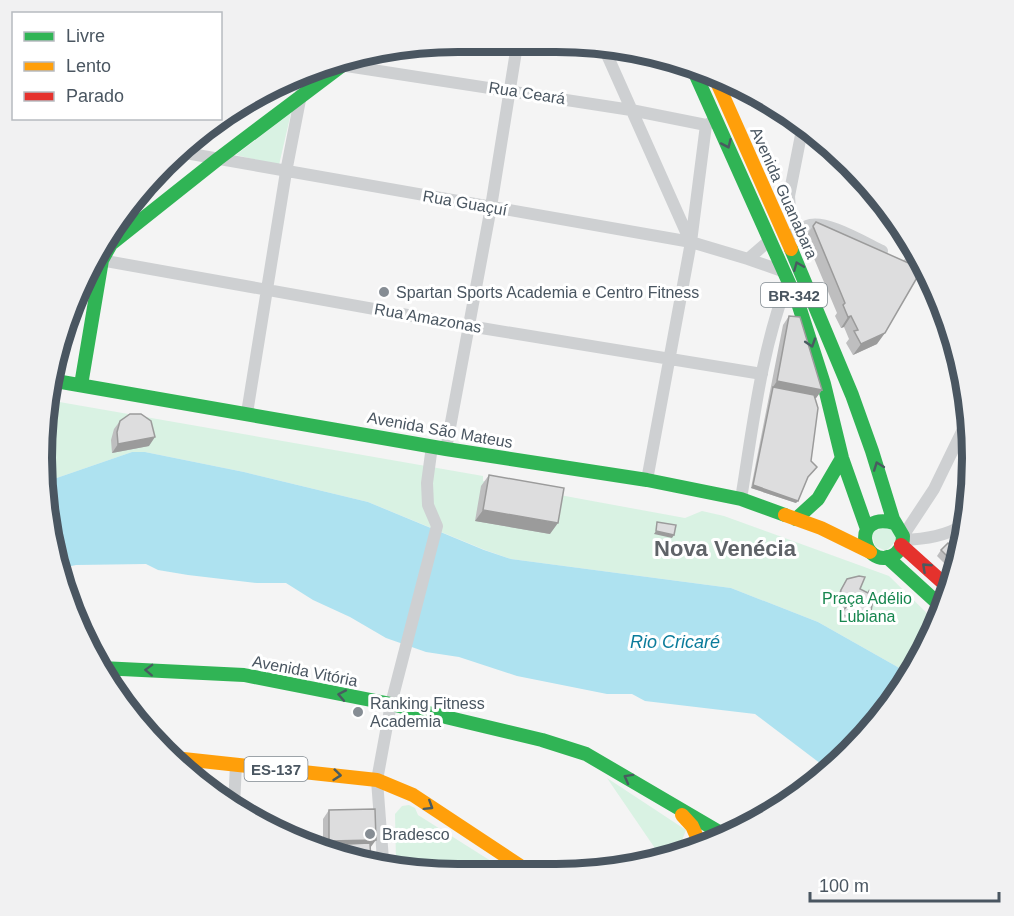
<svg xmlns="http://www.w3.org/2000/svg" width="1014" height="916" viewBox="0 0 1014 916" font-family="Helvetica,sans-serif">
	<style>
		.green { fill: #d9f2e3 }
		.water { fill: #aee2f0 }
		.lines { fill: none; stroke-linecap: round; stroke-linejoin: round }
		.street { stroke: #ced0d2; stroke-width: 12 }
		.fast { stroke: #30b455; stroke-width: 14 }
		.slow { stroke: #ff9f0a; stroke-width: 14 }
		.jam { stroke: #e5322d; stroke-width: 14 }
		.wall { fill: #bebebf }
		.shaded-wall { fill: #9b9b9b }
		.building { fill: #ddddde; stroke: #9b9b9b; stroke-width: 1.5 }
		.oneway { stroke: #495b60 }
		.poi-dot { fill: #868d94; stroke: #fff; stroke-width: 2 }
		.labels { text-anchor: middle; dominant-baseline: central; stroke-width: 6; stroke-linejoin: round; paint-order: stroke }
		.shield { fill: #fff; stroke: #808990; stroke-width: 1.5 }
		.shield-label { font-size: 15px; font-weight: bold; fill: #4a5661 }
		.street-label { font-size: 16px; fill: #4a5661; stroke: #fff }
		.poi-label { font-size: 16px; fill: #4a5661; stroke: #fff; text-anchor: start }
		.park-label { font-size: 16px; fill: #17864f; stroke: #fff }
		.water-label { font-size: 18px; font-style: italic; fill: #0c7c9b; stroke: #fff }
		.district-label { font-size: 22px; font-weight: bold; fill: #5f6368; stroke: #fff }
		.rim { fill: none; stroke: #4a5661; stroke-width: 8 }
	</style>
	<rect width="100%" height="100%" fill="#f4f4f4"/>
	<path class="green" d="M291 113 279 165 236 155Z
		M48 400 483 476V481L685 518 702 511 724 516 889 576 936 622 916 666 910 674 818 622 731 588 511 559 485 550 368 502 244 472 145 452H132L45 482 42 458Z
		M890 526 897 540 886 551 875 546 872 534 874 531Z
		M607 778 686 830C681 843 677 855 663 860Z
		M409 805 415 808 418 815 510 873H430L398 868 396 862 395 814 402 806Z"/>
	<path class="water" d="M132 452H145L244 472 368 502 484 550 511 559 731 588 818 622 910 674 869 733 829 770 755 714 645 701 632 694H607L517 676 459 657 426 652 386 638 350 617 313 600 286 583H257L188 575 158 570 146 564 76 565 58 569 45 482Z"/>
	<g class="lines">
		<path class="street" d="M604 48 690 241
			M340 65 631 110 706 125 716 120
			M180 152 691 242 748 259 785 272
			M799 231 790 211 789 196 803 125
			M787 238C794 234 800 229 807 226 824 218 865 243 882 251
			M95 259 469 326 762 374
			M748 259 770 240
			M908 264 929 273
			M247 413 286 172 305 74
			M446 449 491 207 517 45
			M647 480 691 242 706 125
			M741 499C753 426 761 350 788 281
			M903 536 934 489 969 417
			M903 540C927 539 945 536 966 524
			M234 806 236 764
			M386 866 383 860 377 780 391 704 437 526 428 505 427 483 432 446"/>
		<path class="fast" d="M694 71 798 303 824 384 842 458 867 529
			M791 249 852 395 872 451 893 519 903 536C903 544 900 552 892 556 862 569 850 511 894 523
			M50 380 446 449 647 480 741 499 785 515
			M81 385 102 260 111 244 218 159 352 58
			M796 519 818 499 842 458
			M887 557 943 608
			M101 668 244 675 391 704 542 740 586 754 726 836"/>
		<path class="slow" d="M716 80 791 249
			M785 515 821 528 870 552
			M174 758 377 780 413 795 531 873
			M682 815 692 826 701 846"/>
		<path class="jam" d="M901 545 950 589"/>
	</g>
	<path class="wall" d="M816 222 877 344 853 355 846 343 849 339 844 327 841 328 835 316 837 313 805 237Z
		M789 316 822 390 816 398H815L811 461 815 470 807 478 796 503 751 488 783 325Z
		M120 421 149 446 112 453 111 440 114 429Z
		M489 475 550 534 475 521 481 486Z
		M941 550 959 553 954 573 937 556Z
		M847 579 860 589 869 614 866 618 861 621 851 622 839 617 844 609 838 599 839 592Z
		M375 809 351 860 343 857 344 849H323V819L329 810Z"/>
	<path class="shaded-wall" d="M851 316 844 327 841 328 848 317Z
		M885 333 877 344 853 355 861 344Z
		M777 381 822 390 816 398 772 390 773 387Z
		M155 437 149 446 112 453 118 444Z
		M753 485 798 501 796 503 751 488Z
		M483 510 558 523 550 534 475 521Z
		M656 531 674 535 672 538 654 534Z
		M868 615 866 618 861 621 851 622 853 619Z
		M376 840 370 848 347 844 344 849H323L329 841Z"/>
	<path class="building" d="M816 222 922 269 885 333 861 344 854 331 858 330 851 316 848 317 843 305 845 303 813 226Z
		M789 316 800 317 822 390 777 381Z
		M773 387 814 395 818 408 811 461 817 467 808 477 798 501 753 485Z
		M130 414H141L151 421 155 437 118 444 117 432 120 421Z
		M489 475 564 488 558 523 483 510Z
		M657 522 676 525 674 535 656 531Z
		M948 543 959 553 956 565 941 550Z
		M859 576 865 577 860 589 868 593 869 591 873 600 871 611 868 615 863 618 853 619 841 614 846 607 840 596 841 590 847 579Z
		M375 809 376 840 329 841V810Z
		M370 843 371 863 348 859 347 844Z"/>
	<defs><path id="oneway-chevron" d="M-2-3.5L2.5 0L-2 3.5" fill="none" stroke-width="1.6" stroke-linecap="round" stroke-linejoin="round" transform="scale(1.5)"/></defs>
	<g class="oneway">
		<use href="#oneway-chevron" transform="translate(727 144) rotate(66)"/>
		<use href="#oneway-chevron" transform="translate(798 266) rotate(-112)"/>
		<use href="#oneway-chevron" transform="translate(811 343) rotate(72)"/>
		<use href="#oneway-chevron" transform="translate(878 466) rotate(-110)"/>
		<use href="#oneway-chevron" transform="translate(926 567) rotate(-137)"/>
		<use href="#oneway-chevron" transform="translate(149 670) rotate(-178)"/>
		<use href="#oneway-chevron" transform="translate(342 695) rotate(-169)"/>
		<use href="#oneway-chevron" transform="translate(337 775) rotate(6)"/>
		<use href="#oneway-chevron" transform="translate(628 778) rotate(-151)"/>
		<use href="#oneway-chevron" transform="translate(429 806) rotate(32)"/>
	</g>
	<g class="poi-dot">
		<circle cx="384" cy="292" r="6"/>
		<circle cx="358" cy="712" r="6"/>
		<circle cx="370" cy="834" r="6"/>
	</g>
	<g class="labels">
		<g class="shield">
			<rect x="761" y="283" width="66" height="24" rx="4.5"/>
			<rect x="244.5" y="757" width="63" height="24" rx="4.5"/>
		</g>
		<g class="shield-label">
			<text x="794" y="295">BR-342</text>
			<text x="276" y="769">ES-137</text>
		</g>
		<g class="street-label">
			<text transform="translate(527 93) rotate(9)">Rua Ceará</text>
			<text transform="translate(784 193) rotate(66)">Avenida Guanabara</text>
			<text transform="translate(465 203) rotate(10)">Rua Guaçuí</text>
			<text transform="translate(428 318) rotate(10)">Rua Amazonas</text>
			<text transform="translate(440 430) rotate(10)">Avenida São Mateus</text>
			<text transform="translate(305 671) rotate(11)">Avenida Vitória</text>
		</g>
		<g class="poi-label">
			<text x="396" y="292">Spartan Sports Academia e Centro Fitness</text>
			<text x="370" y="703">Ranking Fitness<tspan x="370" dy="18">Academia</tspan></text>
			<text x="382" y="834">Bradesco</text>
		</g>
		<g class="park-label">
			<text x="867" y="598">Praça Adélio<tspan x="867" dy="18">Lubiana</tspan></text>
		</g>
		<g class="water-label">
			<text x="675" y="642">Rio Cricaré</text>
		</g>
		<g class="district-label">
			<text x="725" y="548">Nova Venécia</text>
		</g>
	</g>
	<path d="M0 0H1014V916H0ZM458 52H556A406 406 0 0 1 962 458V458A406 406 0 0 1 556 864H458A406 406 0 0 1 52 458V458A406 406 0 0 1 458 52Z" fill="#f1f1f2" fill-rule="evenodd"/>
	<path class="rim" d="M458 52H556A406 406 0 0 1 962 458V458A406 406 0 0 1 556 864H458A406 406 0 0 1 52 458V458A406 406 0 0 1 458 52Z"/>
	<rect x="12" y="12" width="210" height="108" fill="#ffffff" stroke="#b7bbc0" stroke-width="1.5"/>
	<rect x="24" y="32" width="30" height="9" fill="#30b455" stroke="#b7bbc0" stroke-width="1.5"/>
	<text x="66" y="42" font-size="18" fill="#4a5661">Livre</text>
	<rect x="24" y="62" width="30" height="9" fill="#ff9f0a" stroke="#b7bbc0" stroke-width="1.5"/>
	<text x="66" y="72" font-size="18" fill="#4a5661">Lento</text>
	<rect x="24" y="92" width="30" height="9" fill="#e5322d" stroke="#b7bbc0" stroke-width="1.5"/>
	<text x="66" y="102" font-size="18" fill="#4a5661">Parado</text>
	<path d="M810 892v9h189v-9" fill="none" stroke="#4a5661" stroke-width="3"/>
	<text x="819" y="892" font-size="18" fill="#4a5661" stroke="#ffffff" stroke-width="4.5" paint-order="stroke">100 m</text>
</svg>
